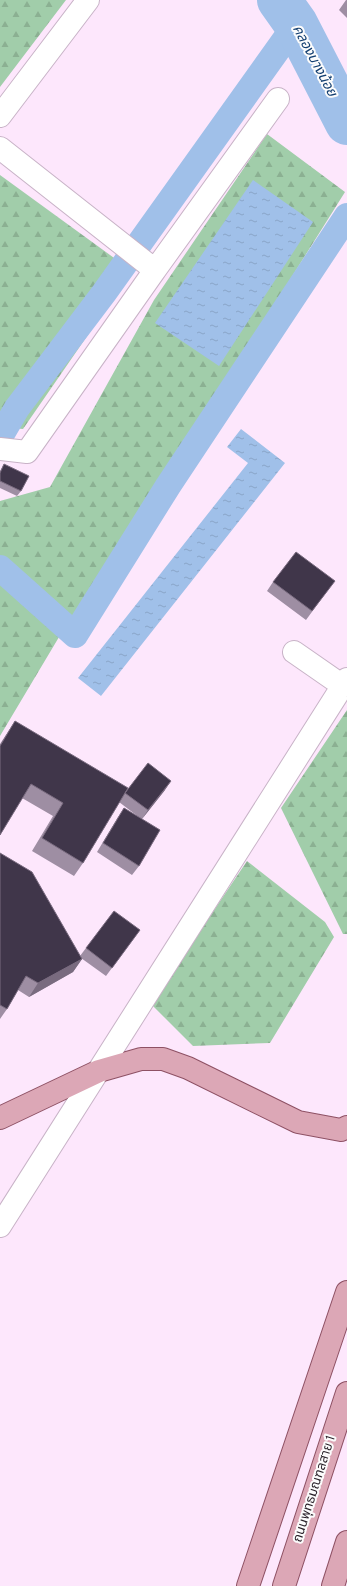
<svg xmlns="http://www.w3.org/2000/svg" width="347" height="1586" viewBox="0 0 347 1586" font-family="Overpass,'Noto Sans Thai',sans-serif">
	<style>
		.forest { fill: url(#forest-firs) }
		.water { fill: url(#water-ripples) }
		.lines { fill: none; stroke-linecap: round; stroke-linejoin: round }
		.canal { stroke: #a0c0e9; stroke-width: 26 }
		.river { stroke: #a0c0e9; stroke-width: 44 }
		.minor-casing { stroke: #c8b3c7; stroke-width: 24 }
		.major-casing { stroke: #8e5164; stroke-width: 24 }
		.minor { stroke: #fff; stroke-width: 22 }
		.major { stroke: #dca7b6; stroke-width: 22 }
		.wall { fill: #9e8ea3 }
		.shaded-wall { fill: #796b7f }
		.building { fill: #40364a; stroke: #796b7f }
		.labels { text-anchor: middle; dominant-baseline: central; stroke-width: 4; stroke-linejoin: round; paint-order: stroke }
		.street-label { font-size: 13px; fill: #271f27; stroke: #fcfcfc }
		.water-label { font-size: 14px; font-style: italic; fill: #123e70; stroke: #fcfcfc }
	</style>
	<defs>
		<pattern id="forest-firs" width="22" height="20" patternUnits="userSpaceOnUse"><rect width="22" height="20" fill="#a1cdaa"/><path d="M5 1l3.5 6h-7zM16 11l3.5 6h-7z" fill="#8bb092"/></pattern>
		<pattern id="water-ripples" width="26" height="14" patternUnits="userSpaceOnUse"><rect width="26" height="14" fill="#a0c0e9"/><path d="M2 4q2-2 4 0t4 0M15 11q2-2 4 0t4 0" fill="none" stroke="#8aa5c8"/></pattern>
	</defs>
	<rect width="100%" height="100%" fill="#fde7fc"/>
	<path class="forest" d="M0 0H66L0 87Z
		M267 134 345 192 179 457 65 627 0 736V501L50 487 154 300Z
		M0 175 132 271 23 429 0 427Z
		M347 710V934H343L281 808Z
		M247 861 325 922 334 937 270 1043 193 1046 151 1004Z"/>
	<path class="water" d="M253 180 313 222 219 366 155 323Z
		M241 429 285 463 101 696 78 678 248 463 227 447Z"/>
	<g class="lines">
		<path class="canal" d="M0 437 17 408 104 293 296 24
			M0 568 75 635 168 486 347 216"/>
		<path class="river" d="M279 0 296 24 347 123"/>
		<defs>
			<path id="minor" d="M0 116 88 0
				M0 148 155 270 27 452 0 449
				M155 270 278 99
				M294 652 343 686
				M0 1226 347 679"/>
			<path id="major" d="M0 1118 99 1071 141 1059H163L188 1068 298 1122 341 1130 347 1127
				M248 1586 347 1292
				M284 1586 347 1393
				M333 1586 347 1542"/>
		</defs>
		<use href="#minor" class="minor-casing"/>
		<use href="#major" class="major-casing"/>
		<use href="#minor" class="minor"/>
		<use href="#major" class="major"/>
	</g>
	<path class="wall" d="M346 0H347V18L339 10Z
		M4 464 21 491 17 496 0 488V471Z
		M273 582 328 590 306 620 267 591Z
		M15 721 121 799 125 793 165 790 142 819 139 866 132 875 97 852 118 817 124 808 140 818 119 802 83 863 74 876 32 851 53 816 22 798 0 835V744Z
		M0 853 80 956 86 948 140 930 106 976 81 958 82 959 73 972 29 997 18 990 7 1009 0 1019Z"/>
	<path class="shaded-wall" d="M171 781 165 790 142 819 148 810Z
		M82 959 73 972 29 997 38 983Z"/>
	<path class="building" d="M4 464 29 476 21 491 0 481V473Z
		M296 552 335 581 312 611 273 582Z
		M15 721 128 788 83 863 42 838 63 803 31 784 0 835V746Z
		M148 763 171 781 148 810 125 793Z
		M124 808 160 830 139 866 103 843Z
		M0 853 32 872 82 959 38 983 26 976 7 1009 0 1005Z
		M114 911 140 930 112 968 86 948Z"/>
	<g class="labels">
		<g class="street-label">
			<text transform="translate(315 1489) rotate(-72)">ถนนพุทธมณฑลสาย 1</text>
		</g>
		<g class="water-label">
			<text transform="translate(314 61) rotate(62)">คลองบางน้อย</text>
		</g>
	</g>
</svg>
